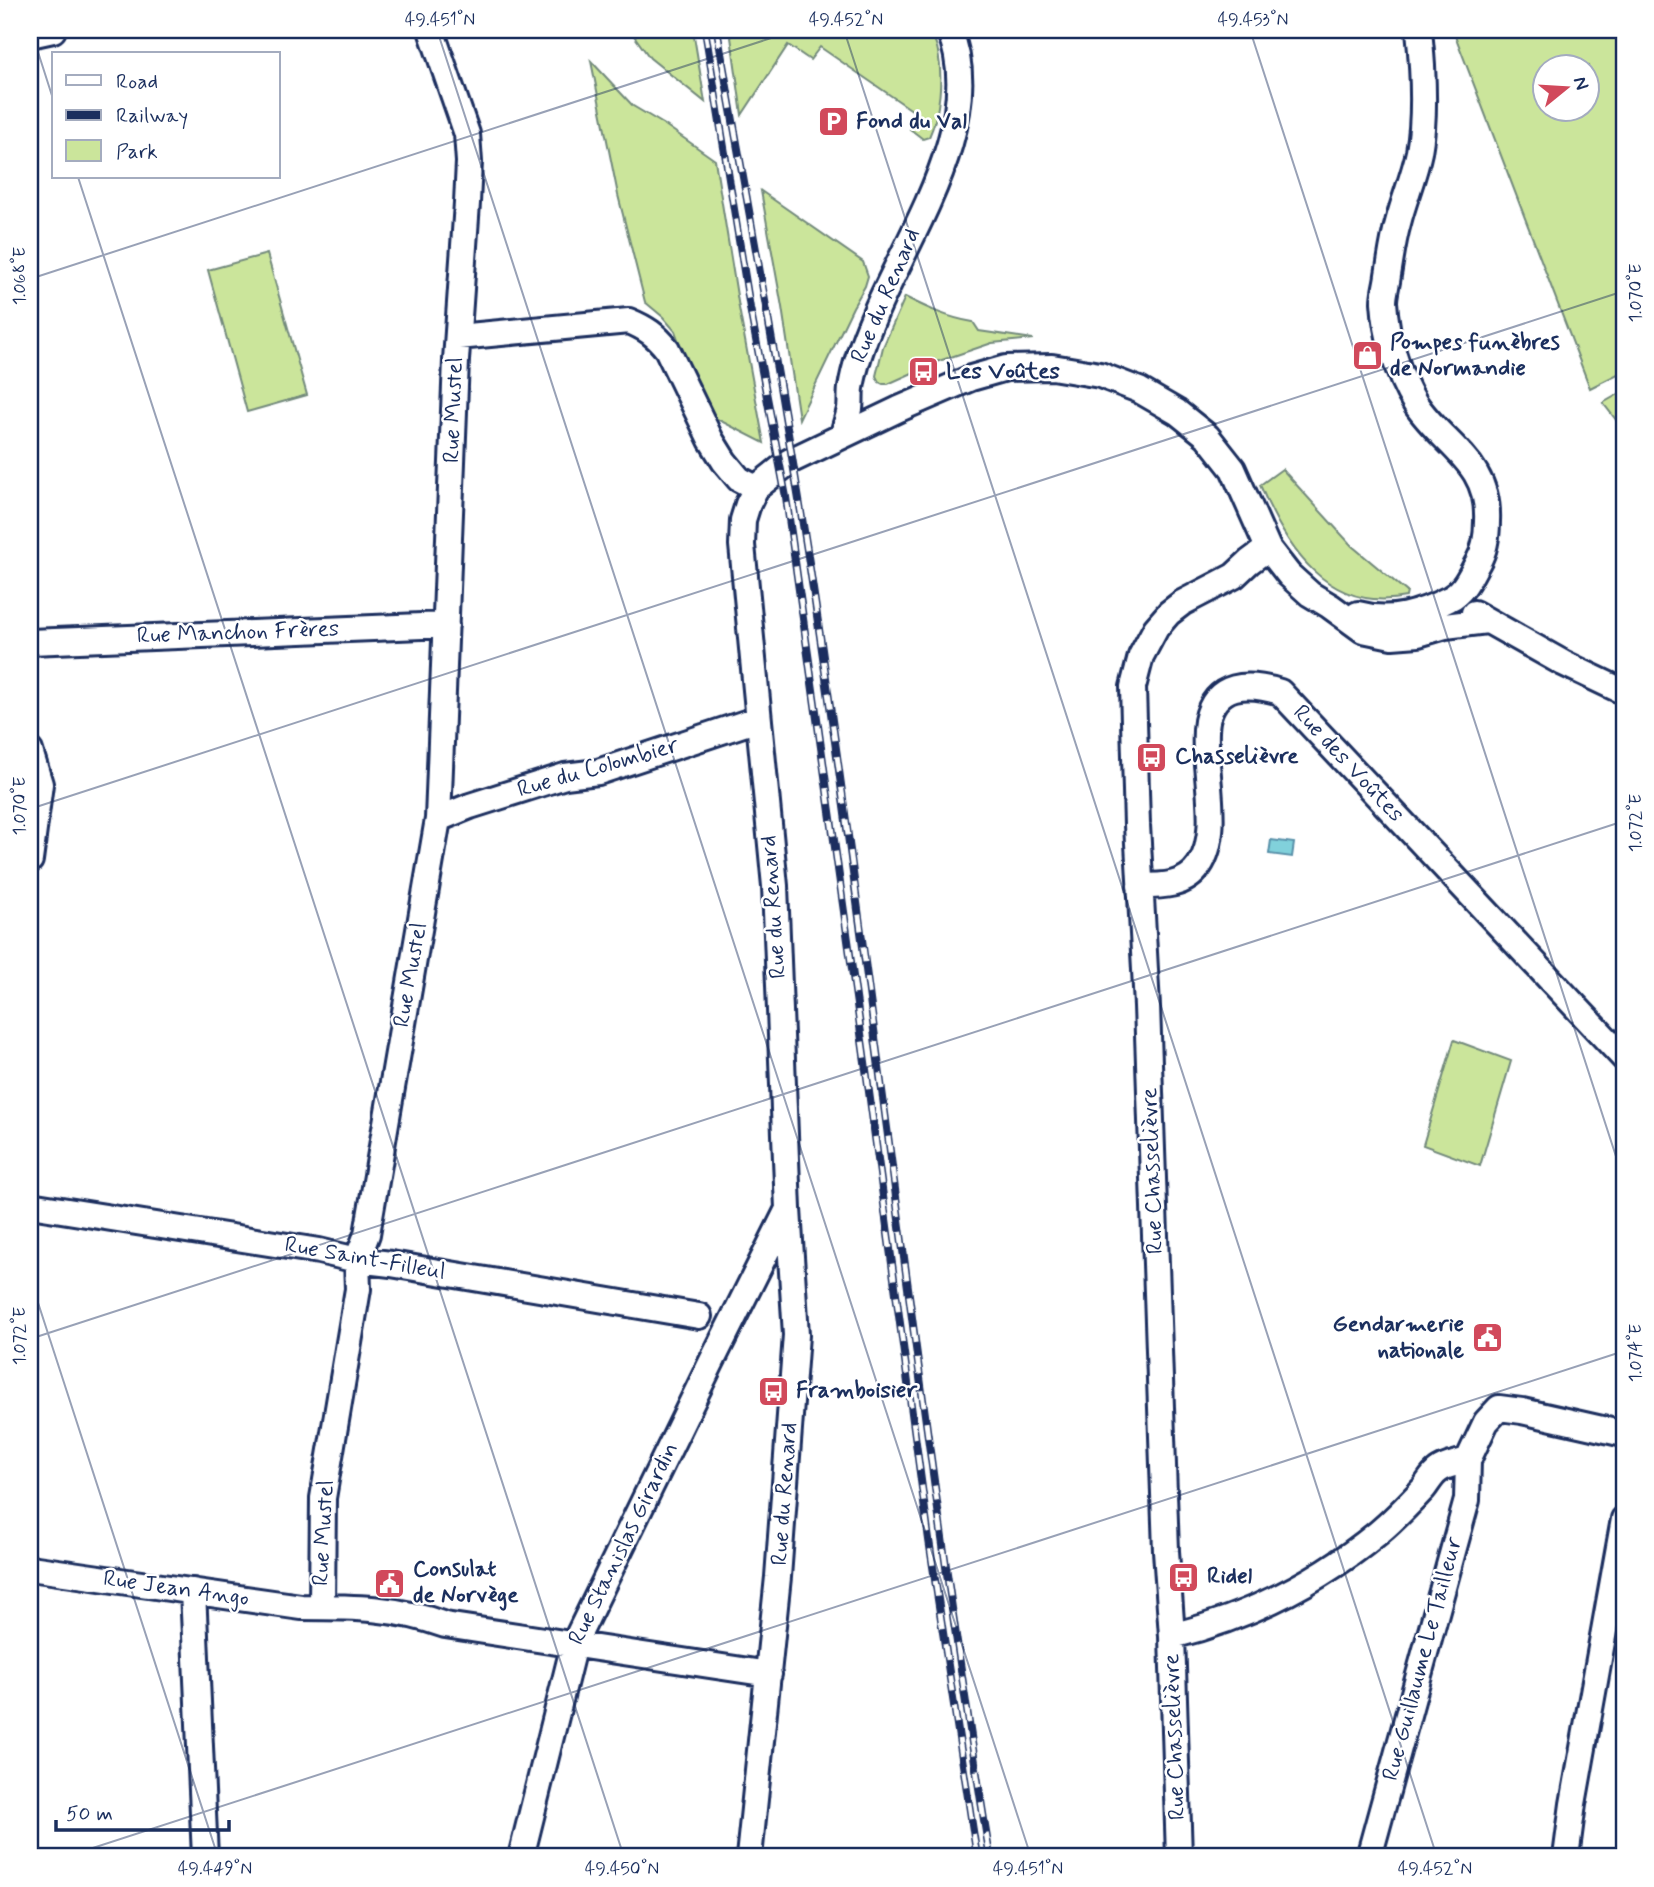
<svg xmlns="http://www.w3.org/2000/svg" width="1654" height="1887" viewBox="0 0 1654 1887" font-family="Mynerve,sans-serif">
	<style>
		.green { fill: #cbe59b; stroke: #738a7c; stroke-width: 2; fill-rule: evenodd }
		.water { fill: #81d1db; stroke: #5890a9; stroke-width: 2 }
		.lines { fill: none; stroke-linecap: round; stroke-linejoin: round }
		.minor-casing { stroke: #1b2f5e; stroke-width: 30 }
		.minor { stroke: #fff; stroke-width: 24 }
		.rail-casing { stroke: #1b2f5e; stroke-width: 8 }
		.rail { stroke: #fff; stroke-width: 5; stroke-dasharray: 16; stroke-linecap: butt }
		.ticks { fill: none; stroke: #1b2f5e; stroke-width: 2; stroke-opacity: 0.45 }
		.labels { text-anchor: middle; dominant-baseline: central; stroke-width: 5; stroke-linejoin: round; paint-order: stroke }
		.poi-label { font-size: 23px; font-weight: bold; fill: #1b2f5e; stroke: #fff; text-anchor: start }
		.street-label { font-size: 23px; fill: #1b2f5e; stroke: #fff }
		.neatline { fill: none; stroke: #1b2f5e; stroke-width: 2.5 }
		.ticks-label { font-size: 18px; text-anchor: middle; fill: #1b2f5e }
	</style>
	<rect width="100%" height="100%" fill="#fff"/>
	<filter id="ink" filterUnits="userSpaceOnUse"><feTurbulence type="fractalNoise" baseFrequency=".0143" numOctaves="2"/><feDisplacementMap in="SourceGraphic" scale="14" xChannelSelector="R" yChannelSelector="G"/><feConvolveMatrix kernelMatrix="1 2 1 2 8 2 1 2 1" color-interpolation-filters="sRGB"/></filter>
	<g filter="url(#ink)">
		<path class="green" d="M630 30H693L705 102 650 58Z
			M730 30H930C933 37 937 44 938 52 943 78 940 113 929 137L923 139 910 129 919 115 820 47 810 60 788 45 742 115Z
			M1453 30H1624V371L1590 388ZM1546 66H1588V108H1546Z
			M591 61 633 106 665 125 715 160 739 308 764 443 711 416 686 361 675 331 663 317 645 302 618 195Z
			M761 191 863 262 868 276 865 286 853 307 799 419 782 307Z
			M267 254 307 395 247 412 208 270Z
			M905 297C927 308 948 318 973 322L979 331 1033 339 992 343 939 361 888 384H883L879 382 876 376 883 347Z
			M1624 391V430L1603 403Z
			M1282 469 1352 546 1407 592 1406 597C1328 613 1286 548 1260 485Z
			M1454 1040 1511 1061 1480 1166 1423 1145Z"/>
		<path class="water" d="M1271 840 1294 843 1292 857 1269 854Z"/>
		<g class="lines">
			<defs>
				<path id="minor" d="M30 35 53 30
					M458 337 629 321C646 328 656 335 667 349L711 440 724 461 739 479 756 488
					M843 435C845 426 848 418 850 409 851 402 850 395 851 388 855 363 864 339 874 316 908 235 988 119 949 30
					M1474 613 1563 663 1624 692
					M1358 614C1390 623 1420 614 1449 599 1464 592 1470 576 1478 562 1485 550 1487 536 1487 521 1490 462 1443 446 1415 403 1397 374 1386 335 1384 302 1384 293 1387 284 1388 275 1391 258 1393 240 1398 223 1404 199 1414 176 1419 152 1426 114 1423 68 1419 30
					M30 642 446 625
					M30 751 40 784 30 860
					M438 819 470 806 565 776 598 772 758 719
					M1140 886C1162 886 1186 886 1199 866 1224 830 1200 762 1207 721 1215 682 1248 682 1280 692L1624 1058
					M30 1205 319 1251 357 1260 391 1264 699 1316
					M30 1568 301 1607C353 1607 396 1607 445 1625L769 1674
					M193 1591 205 1857
					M322 1607 323 1498 358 1289 357 1260 367 1234 438 819 456 360 467 203 469 162 467 134 431 30
					M1172 1636C1249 1617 1317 1583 1378 1533 1394 1520 1410 1503 1424 1488 1428 1483 1432 1475 1438 1471 1445 1465 1459 1463 1468 1460
					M521 1857 574 1644 711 1363 787 1211
					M749 1857 778 1577 796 1335 788 1209 775 886 742 545 743 520 748 504 756 488 790 461 899 409 971 378 1006 368 1052 367 1100 375 1139 390 1177 412 1207 436 1233 469 1268 548 1289 575 1310 594 1330 606 1363 630 1392 636 1418 634 1445 626 1487 621
					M1179 1857 1172 1636 1166 1551 1147 1006 1137 825 1133 687 1141 656 1156 628 1169 613 1182 603 1234 576 1249 562 1268 548
					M1369 1857 1467 1500 1468 1460 1486 1422 1499 1408 1522 1411 1624 1434
					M1566 1857 1573 1804 1624 1519"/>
			</defs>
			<use href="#minor" class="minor-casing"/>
			<use href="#minor" class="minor"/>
			<defs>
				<path id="rail" d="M705 30 750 308 786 497 865 1062 929 1540 977 1857
					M717 30C754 243 795 456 825 671 882 1066 926 1463 990 1857"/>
			</defs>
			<use href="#rail" class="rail-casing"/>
			<use href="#rail" class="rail"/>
		</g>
	</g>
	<path class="ticks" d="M31 30 54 102M437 30 1031 1857M844 30 1437 1857M1250 30 1624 1181M78 177 624 1857M30 279 796 30M30 809 1624 291M30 1278 218 1857M30 1339 1624 821M65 1857 1624 1351"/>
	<defs>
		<symbol id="parking-square" viewBox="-11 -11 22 22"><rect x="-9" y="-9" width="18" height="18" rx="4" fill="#d1495b" stroke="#fff"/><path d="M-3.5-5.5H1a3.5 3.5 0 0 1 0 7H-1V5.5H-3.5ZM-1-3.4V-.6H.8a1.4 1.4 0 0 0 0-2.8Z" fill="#fff"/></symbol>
		<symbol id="shop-square" viewBox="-11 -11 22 22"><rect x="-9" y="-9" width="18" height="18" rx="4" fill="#d1495b" stroke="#fff"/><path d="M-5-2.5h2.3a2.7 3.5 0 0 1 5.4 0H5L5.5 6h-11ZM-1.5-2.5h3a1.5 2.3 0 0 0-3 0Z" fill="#fff"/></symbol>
		<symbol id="bus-square" viewBox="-11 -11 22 22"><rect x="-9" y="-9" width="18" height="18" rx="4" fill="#d1495b" stroke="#fff"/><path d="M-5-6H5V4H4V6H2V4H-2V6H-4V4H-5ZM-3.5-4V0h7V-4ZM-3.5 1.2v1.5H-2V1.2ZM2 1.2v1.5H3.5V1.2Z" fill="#fff"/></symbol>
		<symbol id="civic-square" viewBox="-11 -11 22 22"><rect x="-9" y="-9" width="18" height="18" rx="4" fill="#d1495b" stroke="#fff"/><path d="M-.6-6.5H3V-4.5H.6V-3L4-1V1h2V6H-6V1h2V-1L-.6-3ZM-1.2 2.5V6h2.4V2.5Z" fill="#fff"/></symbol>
	</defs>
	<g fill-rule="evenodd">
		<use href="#parking-square" x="816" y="104" width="35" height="35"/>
		<use href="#shop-square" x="1350" y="338" width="35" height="35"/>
		<use href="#bus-square" x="906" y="354" width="35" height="35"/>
		<use href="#bus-square" x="1134" y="740" width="35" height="35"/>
		<use href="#civic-square" x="1470" y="1320" width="35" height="35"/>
		<use href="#bus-square" x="756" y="1374" width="35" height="35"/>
		<use href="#bus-square" x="1166" y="1560" width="35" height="35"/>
		<use href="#civic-square" x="372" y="1566" width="35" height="35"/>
	</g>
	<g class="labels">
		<g class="poi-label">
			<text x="856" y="122">Fond du Val</text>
			<text x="1390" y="343">Pompes funèbres<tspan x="1390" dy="26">de Normandie</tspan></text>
			<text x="946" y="372">Les Voûtes</text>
			<text x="1175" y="757">Chasselièvre</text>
			<text x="1464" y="1325" text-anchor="end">Gendarmerie<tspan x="1464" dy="26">nationale</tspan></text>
			<text x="796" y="1391">Framboisier</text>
			<text x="413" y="1570">Consulat<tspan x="413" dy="26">de Norvège</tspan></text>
			<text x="1207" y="1577">Ridel</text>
		</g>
		<g class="street-label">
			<text transform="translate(886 296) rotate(-67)">Rue du Renard</text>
			<text transform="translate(454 410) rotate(-88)">Rue Mustel</text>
			<text transform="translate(238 633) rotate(-2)">Rue Manchon Frères</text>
			<text transform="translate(1348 764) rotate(47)">Rue des Voûtes</text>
			<text transform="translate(598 768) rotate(-16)">Rue du Colombier</text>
			<text transform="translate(774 907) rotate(-94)">Rue du Renard</text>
			<text transform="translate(411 975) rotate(-80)">Rue Mustel</text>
			<text transform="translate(1153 1171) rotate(-92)">Rue Chasselièvre</text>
			<text transform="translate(365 1259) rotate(10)">Rue Saint-Filleul</text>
			<text transform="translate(785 1494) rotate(-86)">Rue du Renard</text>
			<text transform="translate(324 1533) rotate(-87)">Rue Mustel</text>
			<text transform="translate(624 1544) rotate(-64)">Rue Stanislas Girardin</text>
			<text transform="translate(176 1589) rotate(8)">Rue Jean Ango</text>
			<text transform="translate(1423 1659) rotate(-75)">Rue Guillaume Le Tailleur</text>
			<text transform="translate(1175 1737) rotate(-92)">Rue Chasselièvre</text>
		</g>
	</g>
	<rect width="1654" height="1887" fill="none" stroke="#fff" stroke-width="77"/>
	<rect x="52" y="52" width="228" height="126" fill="#ffffff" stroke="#a4acbf" stroke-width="2"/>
	<rect x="66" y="75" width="35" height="10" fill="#ffffff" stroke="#a4acbf" stroke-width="2"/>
	<text x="116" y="88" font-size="21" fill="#1b2f5e">Road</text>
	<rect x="66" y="110" width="35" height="10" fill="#1b2f5e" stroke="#a4acbf" stroke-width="2"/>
	<text x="116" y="122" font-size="21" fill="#1b2f5e">Railway</text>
	<rect x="66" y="140" width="35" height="21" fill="#cbe59b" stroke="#a4acbf" stroke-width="2"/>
	<text x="116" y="158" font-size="21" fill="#1b2f5e">Park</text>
	<g transform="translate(1566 88) rotate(72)"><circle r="33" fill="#ffffff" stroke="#a4acbf" stroke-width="2"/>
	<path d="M0-5L12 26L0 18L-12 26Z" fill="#d1495b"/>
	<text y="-10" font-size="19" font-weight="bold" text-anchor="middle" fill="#1b2f5e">N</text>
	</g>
	<path d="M56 1820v10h173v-10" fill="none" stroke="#1b2f5e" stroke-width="3.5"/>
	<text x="66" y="1820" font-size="21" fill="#1b2f5e" stroke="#ffffff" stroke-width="5" paint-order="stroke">50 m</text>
	<rect x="38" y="38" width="1578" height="1810" class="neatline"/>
	<g class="ticks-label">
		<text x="440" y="25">49.451°N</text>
		<text x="846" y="25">49.452°N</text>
		<text x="1253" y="25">49.453°N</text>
		<text transform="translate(19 276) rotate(-90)" y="6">1.068°E</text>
		<text transform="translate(1635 293) rotate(-90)" y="6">1.070°E</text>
		<text transform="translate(19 806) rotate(-90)" y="6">1.070°E</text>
		<text transform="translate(1635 823) rotate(-90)" y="6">1.072°E</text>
		<text transform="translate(19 1336) rotate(-90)" y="6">1.072°E</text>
		<text transform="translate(1635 1353) rotate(-90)" y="6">1.074°E</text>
		<text x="215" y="1874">49.449°N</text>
		<text x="622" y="1874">49.450°N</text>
		<text x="1028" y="1874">49.451°N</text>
		<text x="1435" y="1874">49.452°N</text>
	</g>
</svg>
